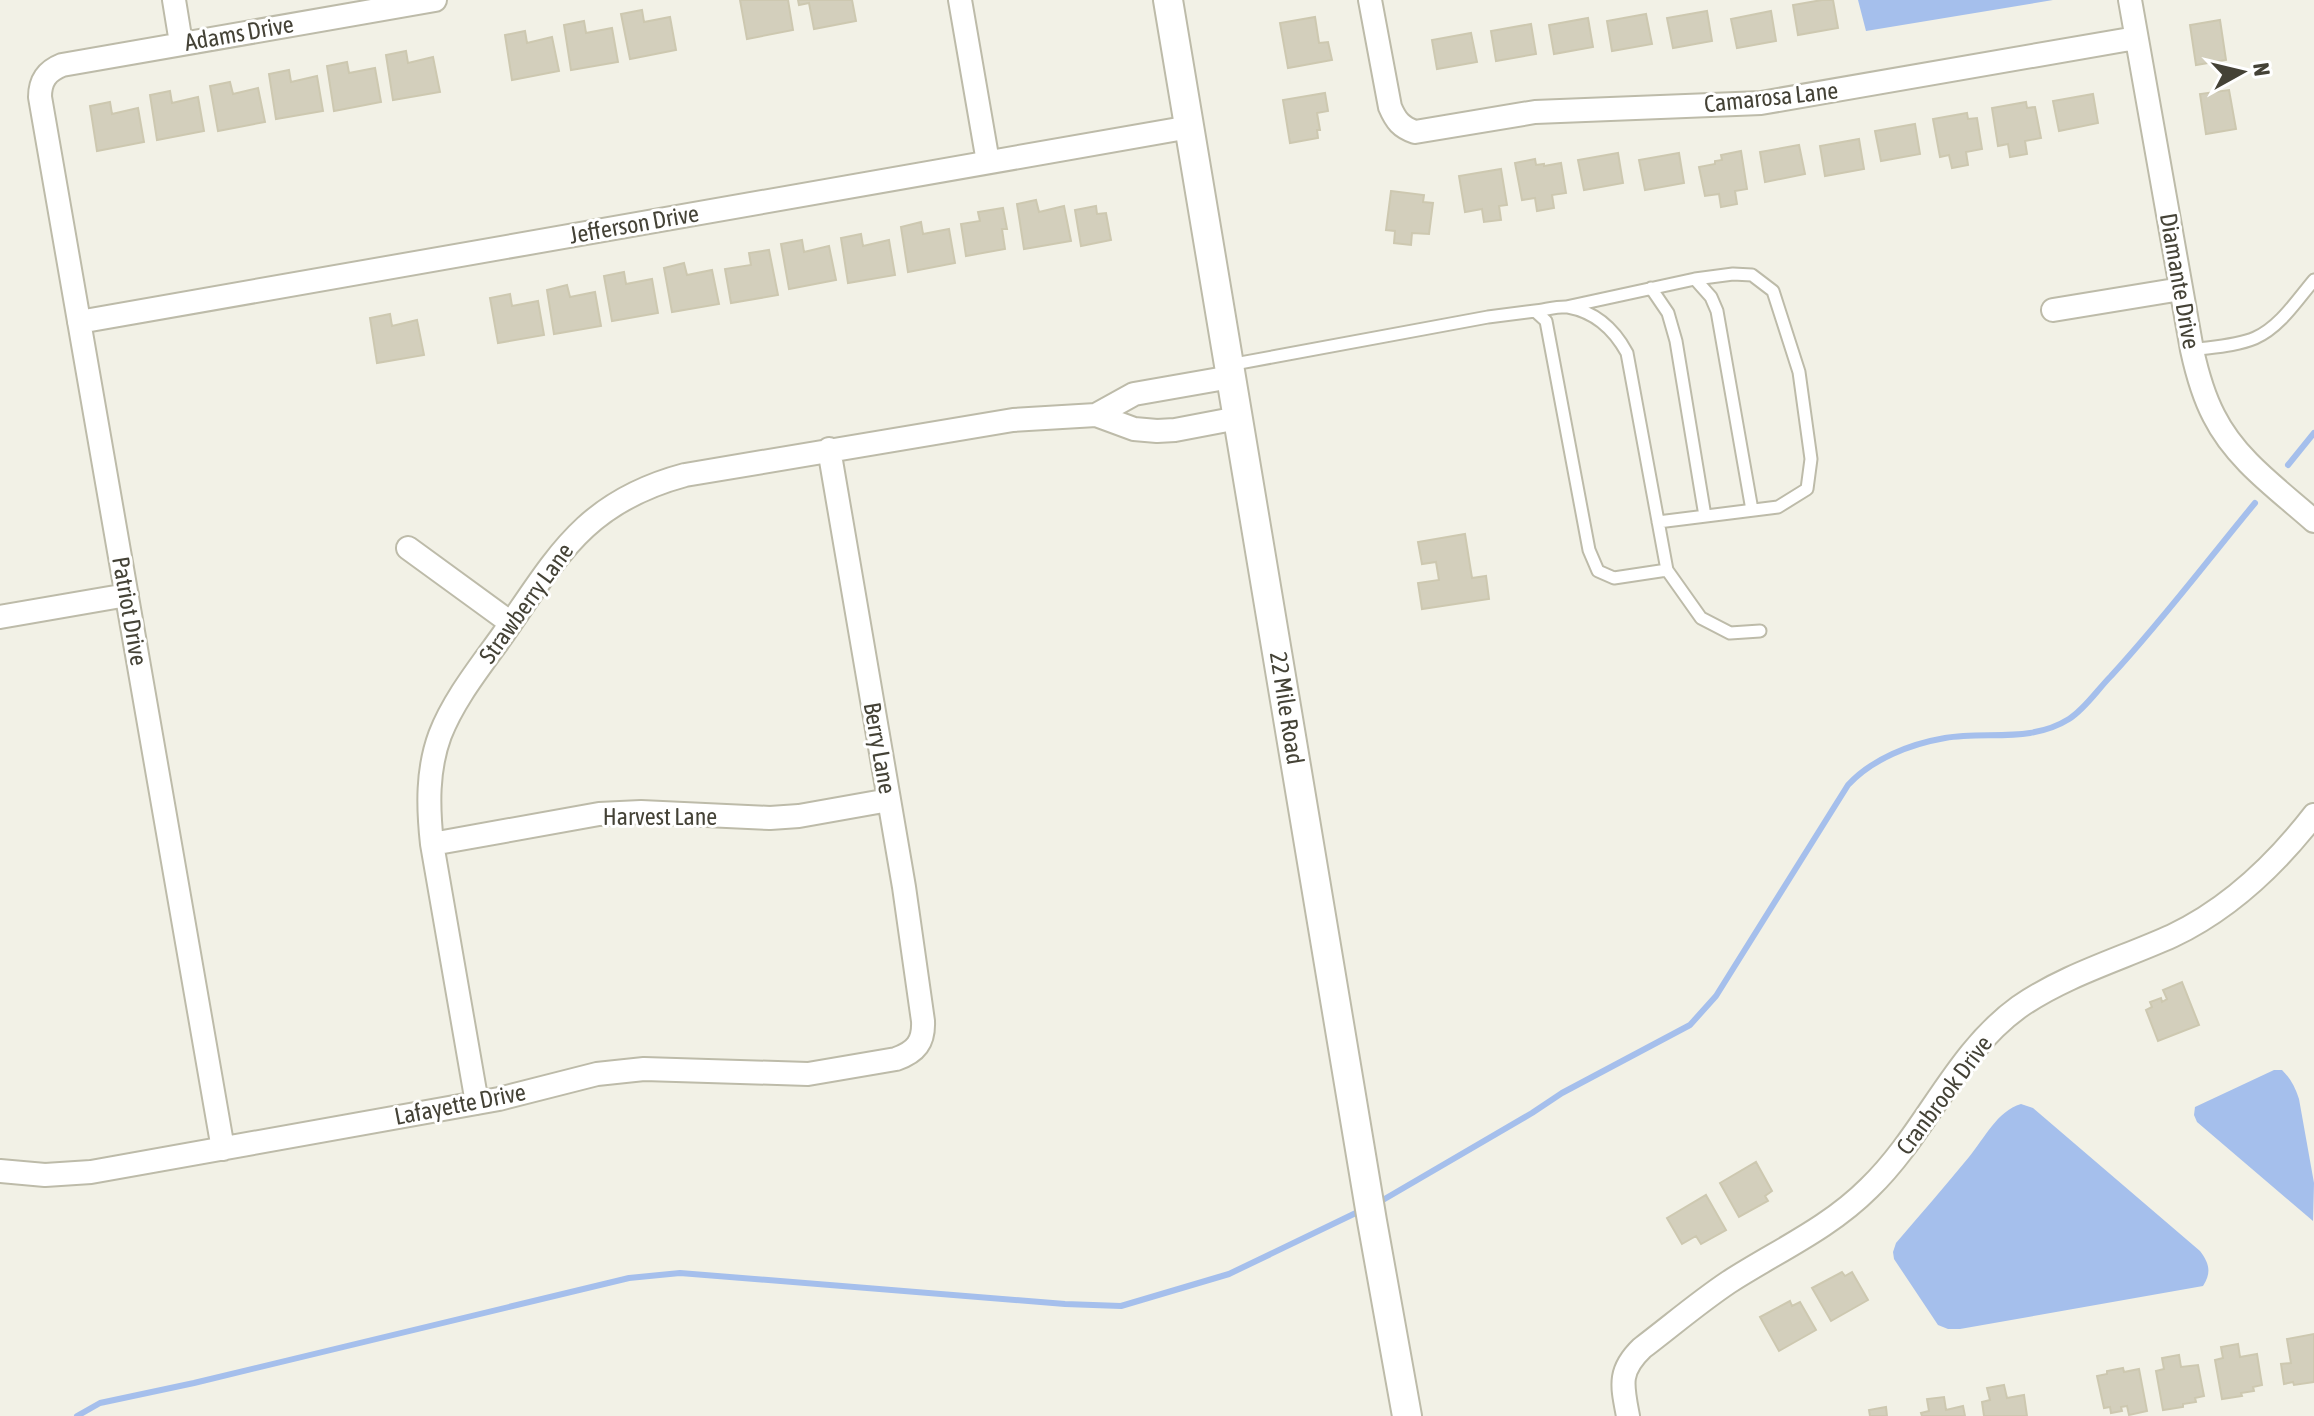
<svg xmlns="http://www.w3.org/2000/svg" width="2314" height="1416" viewBox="0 0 2314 1416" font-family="'Asap Condensed',sans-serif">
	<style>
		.water { fill: #a5bfec }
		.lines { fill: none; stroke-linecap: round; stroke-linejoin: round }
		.stream { stroke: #a5bfec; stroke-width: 6 }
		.building { fill: #d3cfbc; stroke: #cdc8b0; stroke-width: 2 }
		.service-casing { stroke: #bdbba9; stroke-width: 15 }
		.minor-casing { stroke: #bdbba9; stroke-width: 26 }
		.tertiary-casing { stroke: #bdbba9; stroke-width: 32 }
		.service { stroke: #fff; stroke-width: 11 }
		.minor { stroke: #fff; stroke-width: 22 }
		.tertiary { stroke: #fff; stroke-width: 28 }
		.labels { text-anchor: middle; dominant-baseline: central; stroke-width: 6; stroke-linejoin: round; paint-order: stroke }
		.street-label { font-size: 24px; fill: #444236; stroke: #fff }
	</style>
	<rect width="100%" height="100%" fill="#f2f1e6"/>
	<path class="water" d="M1858 0H2053L1866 31Z
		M2274 1070H2282C2291 1079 2295 1087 2299 1099L2314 1183 2313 1221 2197 1122 2194 1115 2195 1107Z
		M2021 1104 2033 1108 2200 1251C2209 1263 2212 1272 2203 1286L1960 1329H1948L1938 1325 1894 1259 1893 1252 1896 1243C1920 1215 1945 1186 1969 1157 1984 1139 1997 1111 2021 1104Z"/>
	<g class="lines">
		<path class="stream" d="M2288 465 2314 433
			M1376 1204 1532 1113 1562 1093 1690 1025 1716 996 1848 785C1872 759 1910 744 1945 738 1987 731 2031 743 2069 719 2085 709 2098 689 2111 676 2162 621 2207 561 2255 503
			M77 1416 100 1403 194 1383 629 1278 680 1273 1065 1304 1121 1306 1229 1274 1362 1210"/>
	</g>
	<path class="building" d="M740 0H788L793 30 747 39Z
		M798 0H852L856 21 814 29 809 3 799 5Z
		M1822 0H1833L1838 28 1798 35 1793 5Z
		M642 10 644 22 670 17 676 50 630 59 621 14Z
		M1707 11 1712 41 1673 48 1667 18Z
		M1771 11 1776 41 1737 48 1731 19Z
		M1646 14 1652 44 1612 51 1607 21Z
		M1315 17 1319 43 1328 42 1332 60 1288 68 1280 23Z
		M1588 18 1593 47 1554 54 1549 25Z
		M2220 20 2226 60 2196 65 2190 25Z
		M584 21 586 33 612 28 618 62 571 70 564 25Z
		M1531 24 1536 54 1496 61 1491 31Z
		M525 31 527 43 552 37 559 71 512 80 505 35Z
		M1471 33 1477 62 1437 69 1432 40Z
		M406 51 408 63 433 57 440 92 393 100 386 55Z
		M347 62 349 73 375 68 381 102 334 111 327 66Z
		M289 70 291 82 317 76 323 111 276 119 269 74Z
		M230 82 233 94 258 88 265 122 218 131 210 86Z
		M2229 90 2236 129 2206 134 2200 94Z
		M170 91 172 103 198 97 204 131 157 140 150 95Z
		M1325 93 1328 111 1317 113 1320 130H1317L1318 138 1290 143 1283 100Z
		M2093 94 2098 123 2059 131 2053 101Z
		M110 102 112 114 138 108 144 142 97 151 90 106Z
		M2026 102 2027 108 2035 107 2041 138 2025 141 2027 154 2010 157 2008 144 1998 146 1992 108Z
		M1967 113 1968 119 1977 118 1982 149 1966 152 1968 165 1952 168 1949 155 1940 157 1933 119Z
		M1915 124 1920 154 1881 161 1875 131Z
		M1859 139 1864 169 1825 176 1820 146Z
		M1799 145 1805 174 1765 182 1760 152Z
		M1741 151 1747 189 1735 191 1737 204 1721 207 1719 194 1705 196 1699 167 1715 164V161L1722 160 1721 155Z
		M1618 153 1623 183 1584 190 1578 160Z
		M1679 153 1684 183 1645 190 1639 160Z
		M1535 159 1536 165 1544 164V166L1561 163 1566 193 1552 195 1554 208 1537 211 1535 198 1522 200 1515 163Z
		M1501 169 1507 205 1499 206 1501 220 1484 222 1482 209 1465 212 1459 176Z
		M1391 191 1424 195 1423 202 1433 203 1429 234 1412 233 1411 245 1394 243 1395 231 1386 230Z
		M1036 200 1039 212 1064 206 1071 241 1024 249 1017 204Z
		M1096 206 1097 214 1106 213 1111 240 1081 246 1075 210Z
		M1003 208 1007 229H1002L1005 249 966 256 961 224 980 221 978 212Z
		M921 222 923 234 949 229 955 263 908 272 901 227Z
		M861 234 863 246 889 240 895 275 848 283 841 238Z
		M802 240 804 252 829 246 836 280 789 289 781 244Z
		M769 250 778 295 731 303 725 269 751 265 749 253Z
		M684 263 687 275 712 270 719 304 672 312 664 268Z
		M624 272 626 284 652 279 658 313 612 321 604 276Z
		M567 285 570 297 595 292 601 326 554 334 547 290Z
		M510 294 512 306 538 301 544 335 498 343 490 298Z
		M390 314 392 326 417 320 424 355 377 363 370 318Z
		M1465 534 1472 578 1486 576 1489 599 1422 609 1418 583 1439 580 1436 562 1422 564 1418 542Z
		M2182 982 2199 1025 2158 1041 2146 1010 2152 1007 2150 1002 2161 998 2162 1002 2167 999 2163 990Z
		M1756 1162 1772 1191 1765 1196 1768 1201 1739 1217 1720 1183Z
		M1706 1195 1726 1230 1701 1244 1696 1236 1682 1244 1667 1218Z
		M1842 1272 1845 1276 1852 1272 1868 1300 1831 1321 1812 1288Z
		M1790 1301 1792 1306 1800 1302 1816 1330 1779 1351 1760 1317Z
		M2314 1334V1382L2294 1385 2293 1382 2284 1384 2281 1364 2291 1363 2287 1339Z
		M2238 1344 2240 1357 2257 1354 2262 1385 2253 1387 2254 1391 2241 1393 2242 1396 2222 1399 2215 1360 2223 1358 2221 1347Z
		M2179 1355 2181 1367 2198 1365 2204 1396 2195 1398 2196 1402 2183 1404V1407L2163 1410 2156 1371 2164 1369 2162 1358Z
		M2123 1368 2124 1372 2139 1369 2147 1411 2129 1415 2127 1406 2121 1407 2122 1411 2111 1413 2110 1407 2104 1408 2097 1376 2107 1374V1371Z
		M2004 1385 2007 1398 2024 1395 2027 1416H1984L1982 1402 1990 1400 1987 1388Z
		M1944 1397 1946 1410 1963 1406 1965 1416H1922L1921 1413 1929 1411 1927 1399Z
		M1886 1407 1887 1416H1870L1869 1410Z"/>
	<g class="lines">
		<defs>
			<path id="service" d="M1695 279 1711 297 1717 311 1752 510
				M1651 288 1668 313 1676 341 1705 516
				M1566 307 1695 279 1733 274 1752 275 1773 291 1799 372 1811 459 1807 489 1778 507 1658 522
				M1535 311C1545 310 1558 306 1568 307 1596 312 1614 329 1627 353L1667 570
				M2192 350C2212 347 2236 346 2255 338 2280 327 2297 300 2314 280
				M1229 365 1488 317 1535 311 1546 321 1589 550 1598 571 1614 578 1667 570 1701 618 1730 633 1760 631"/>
			<path id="minor" d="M174 0 181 43
				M960 0 988 162
				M1370 0 1390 107C1396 121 1401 127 1415 132L1535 112 1761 103 2136 38
				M2130 0 2192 350C2197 373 2203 395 2214 416 2236 460 2278 489 2314 521
				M2053 310 2181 289
				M79 322 1190 127
				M1096 415 1134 394 1231 377
				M408 548 511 623
				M0 617 127 595
				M432 844 599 814 641 812 770 818 799 816 889 800
				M477 1103 432 844C428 807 427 770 440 735 454 699 480 667 502 636 557 557 584 502 685 475L1013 420 1096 415 1134 429 1157 431 1175 430 1238 418
				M223 1149 40 97C40 80 47 71 62 65L435 0
				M0 1171 45 1175 91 1172 499 1099 597 1074 644 1069 808 1074 896 1059C916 1052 924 1042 923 1021L904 887 829 449
				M1628 1416C1622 1385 1618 1371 1642 1348 1671 1326 1699 1302 1729 1282 1777 1251 1828 1229 1869 1188 1926 1133 1954 1054 2019 1007 2065 975 2121 959 2172 936 2229 909 2276 864 2314 815"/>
			<path id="tertiary" d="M1168 0 1372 1221 1407 1416"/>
		</defs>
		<use href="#service" class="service-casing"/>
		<use href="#minor" class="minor-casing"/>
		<use href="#tertiary" class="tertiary-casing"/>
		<use href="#service" class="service"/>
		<use href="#minor" class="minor"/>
		<use href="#tertiary" class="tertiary"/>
	</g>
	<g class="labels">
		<g class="street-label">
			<text transform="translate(239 33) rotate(-10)">Adams Drive</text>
			<text transform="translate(1771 97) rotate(-6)">Camarosa Lane</text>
			<text transform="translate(634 224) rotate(-10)">Jefferson Drive</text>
			<text transform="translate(2180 281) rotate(80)">Diamante Drive</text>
			<text transform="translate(526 603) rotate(-54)">Strawberry Lane</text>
			<text transform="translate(130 611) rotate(80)">Patriot Drive</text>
			<text transform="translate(1287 708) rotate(81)">22 Mile Road</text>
			<text transform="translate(880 748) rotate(80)">Berry Lane</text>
			<text x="660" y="816">Harvest Lane</text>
			<text transform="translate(1944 1095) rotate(-53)">Cranbrook Drive</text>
			<text transform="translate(460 1104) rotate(-11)">Lafayette Drive</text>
		</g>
	</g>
	<g transform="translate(2242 72) rotate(82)" stroke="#ffffff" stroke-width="6" paint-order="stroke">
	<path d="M0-6L14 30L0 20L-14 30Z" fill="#444236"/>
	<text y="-12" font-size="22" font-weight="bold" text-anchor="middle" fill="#444236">N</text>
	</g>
</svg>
